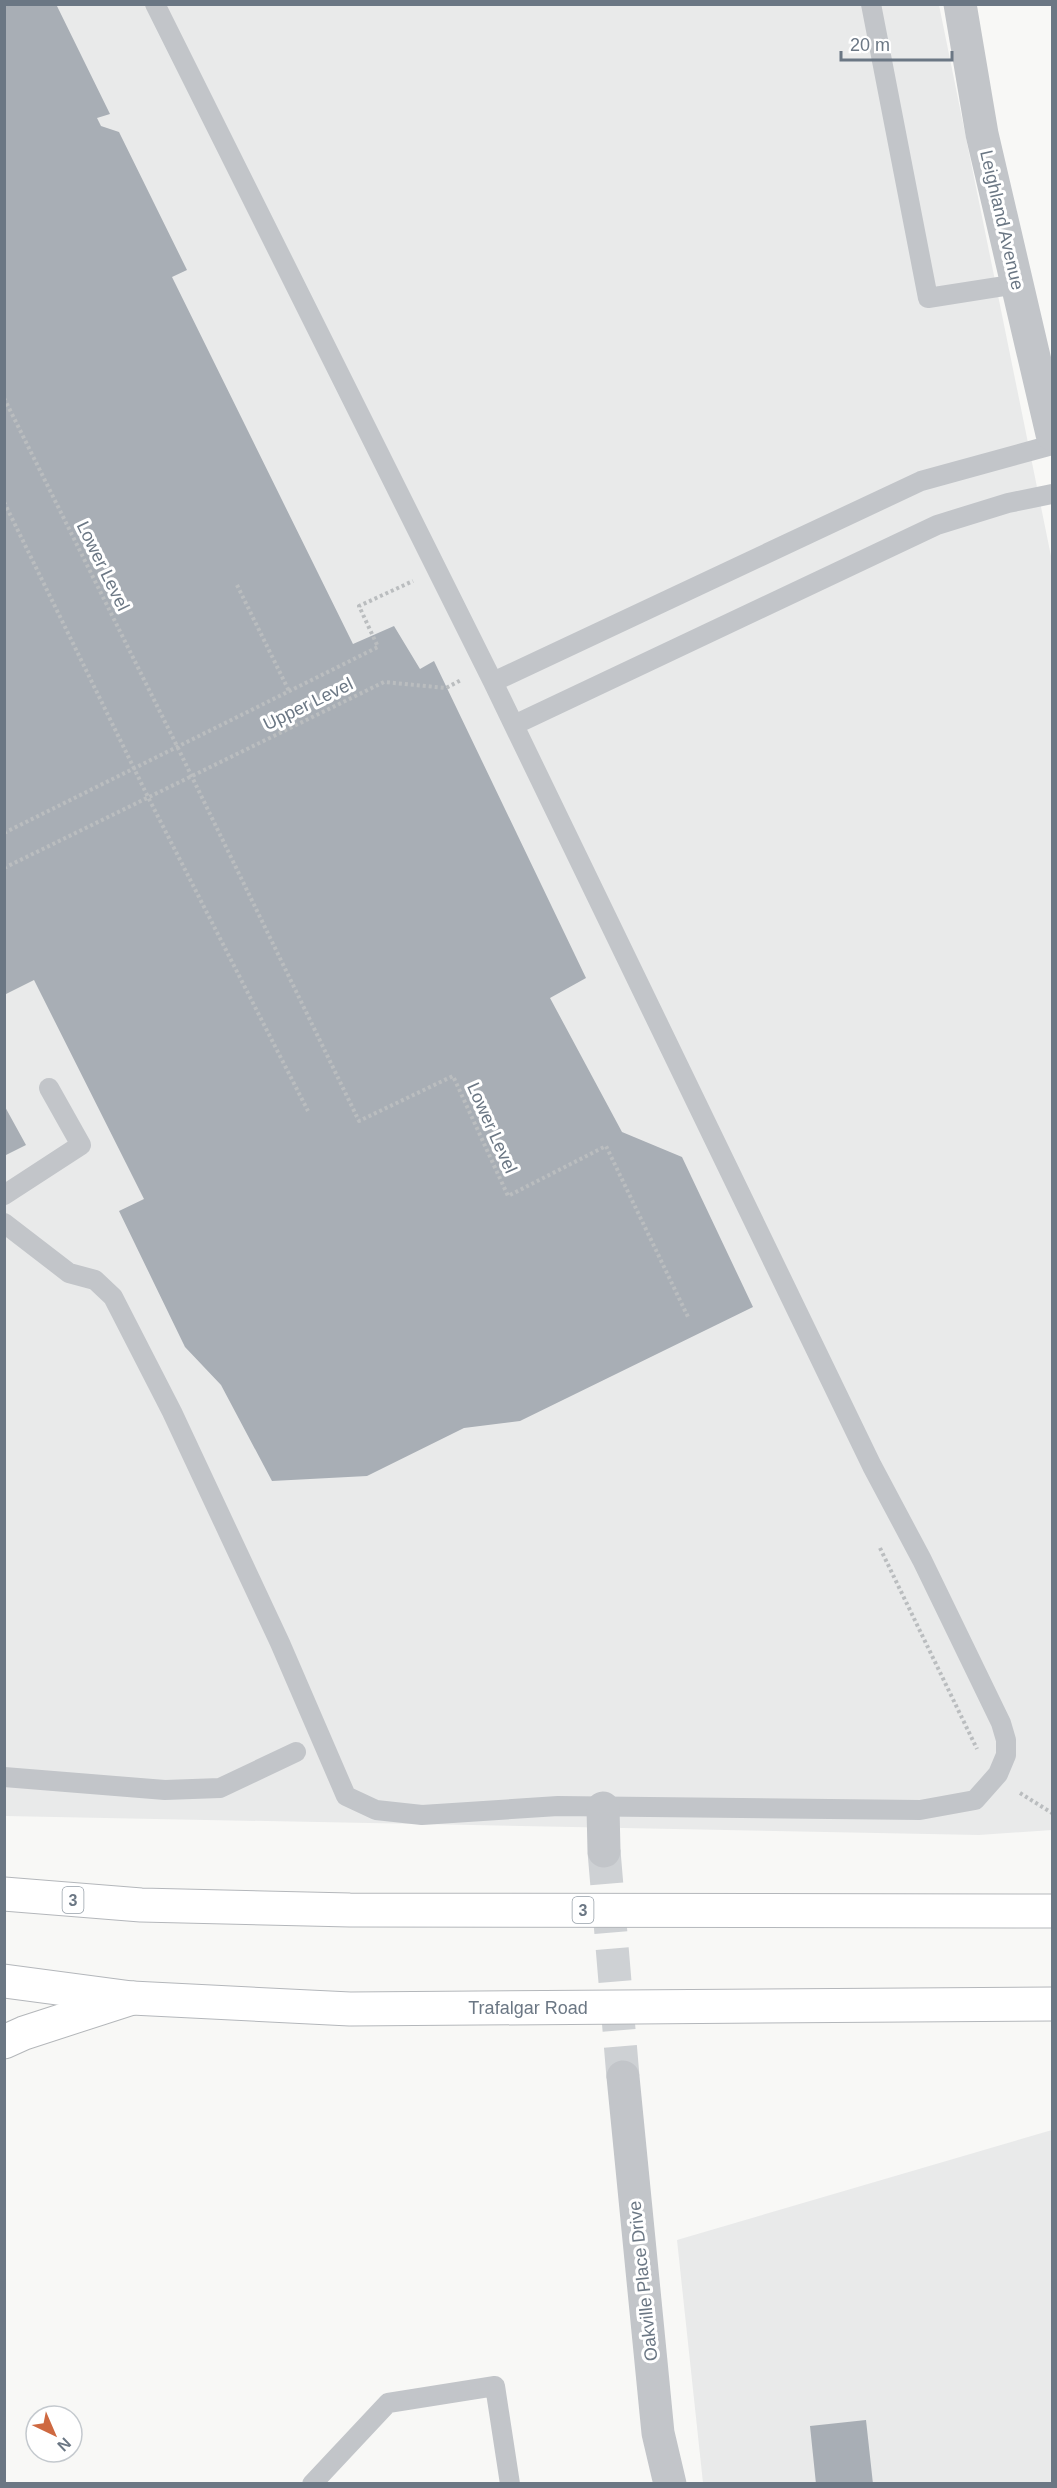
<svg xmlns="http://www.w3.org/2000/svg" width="1057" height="2488" viewBox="0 0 1057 2488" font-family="Helvetica,sans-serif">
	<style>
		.built { fill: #e9eaea }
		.building { fill: #a8aeb5 }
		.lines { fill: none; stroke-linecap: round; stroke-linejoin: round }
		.minor-tunnel { stroke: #ced1d4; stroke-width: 33; stroke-dasharray: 33 16; stroke-linecap: butt }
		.primary-casing { stroke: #b4b7bb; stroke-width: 35 }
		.motorway-casing { stroke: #b4b7ba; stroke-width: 35 }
		.path { stroke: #babdbf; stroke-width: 4; stroke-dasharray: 3 3; stroke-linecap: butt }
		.service { stroke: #c2c5c9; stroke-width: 20 }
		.minor { stroke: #c2c5c9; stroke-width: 33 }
		.tertiary { stroke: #c2c5c9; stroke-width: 33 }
		.primary { stroke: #fff; stroke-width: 33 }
		.motorway { stroke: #fff; stroke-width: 33 }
		.labels { text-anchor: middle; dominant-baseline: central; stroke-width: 6; stroke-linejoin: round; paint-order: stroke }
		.shield { fill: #fff; stroke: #97a0a9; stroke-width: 1.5 }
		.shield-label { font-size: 16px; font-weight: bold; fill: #6b7784 }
		.street-label { font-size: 18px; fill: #6b7784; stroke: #fff }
	</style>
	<rect width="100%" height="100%" fill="#f8f8f6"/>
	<path class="built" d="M5 5H939L1052 561V1830L979 1835 5 1816Z
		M1052 2130V2483H703L677 2240Z"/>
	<path class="building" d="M4 4H56L110 114 97 118 101 126 119 132 187 270 172 277 353 644 394 626 420 669 434 661 586 978 550 998 622 1132 682 1157 753 1307 520 1421 464 1428 367 1476 272 1481 221 1385 185 1347 119 1211 144 1199 34 980 4 995Z
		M4 1105 26 1145 4 1156Z
		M866 2420 873 2484H816L810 2426Z"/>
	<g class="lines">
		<path class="minor-tunnel" d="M604 1851 623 2077"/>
		<defs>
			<path id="primary" d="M4 1894 141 1905 350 1910 1052 1911
				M4 1981 132 1998 350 2009 1052 2004"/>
			<path id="motorway" d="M4 2042 24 2033 132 1998"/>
		</defs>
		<use href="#primary" class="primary-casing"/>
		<use href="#motorway" class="motorway-casing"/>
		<path class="path" d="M788 6V4
			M4 398 177 746 359 1121 453 1076 508 1196 606 1146 689 1319
			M4 502 148 797 308 1111
			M237 585 289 691
			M4 833 378 647 359 606 413 581
			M4 868 384 682 446 688 461 680
			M880 1548 977 1749
			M1020 1793 1052 1813"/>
		<path class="service" d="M871 4 928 298 1018 284
			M493 682 921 481 1052 445
			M514 725 937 525 1008 503 1052 494
			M4 1195 81 1145 49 1088
			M4 1223 69 1273 95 1280 113 1297 172 1412 280 1643 346 1796 376 1810 422 1815 558 1806 920 1810 975 1800 998 1774 1006 1755V1740L1001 1723 922 1560 872 1466 493 682 155 4
			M4 1777 165 1790 220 1788 296 1752
			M312 2484 388 2403 495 2386 510 2484"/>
		<path class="minor" d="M603 1808 604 1851
			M623 2077 658 2433 670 2484"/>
		<path class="tertiary" d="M960 4 982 134 1052 434"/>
		<use href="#primary" class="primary"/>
		<use href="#motorway" class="motorway"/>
	</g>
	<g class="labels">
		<g class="shield">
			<rect x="62.5" y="1887" width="21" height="26" rx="4.5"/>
			<rect x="572.5" y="1897" width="21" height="26" rx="4.5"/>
		</g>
		<g class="shield-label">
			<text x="73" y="1900">3</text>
			<text x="583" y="1910">3</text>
		</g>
		<g class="street-label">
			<text transform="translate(1002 220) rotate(77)">Leighland Avenue</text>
			<text transform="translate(103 566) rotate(64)">Lower Level</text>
			<text transform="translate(308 704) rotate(-26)">Upper Level</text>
			<text transform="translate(492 1128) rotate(66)">Lower Level</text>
			<text x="528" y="2008">Trafalgar Road</text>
			<text transform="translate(643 2281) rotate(-96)">Oakville Place Drive</text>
		</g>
	</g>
	<rect width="1057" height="2488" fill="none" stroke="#6b7784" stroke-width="12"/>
	<g transform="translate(54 2434) rotate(136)"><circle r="28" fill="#ffffff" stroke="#c4c9ce" stroke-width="1.5"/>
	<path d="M0-4.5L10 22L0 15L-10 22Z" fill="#ce6941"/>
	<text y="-9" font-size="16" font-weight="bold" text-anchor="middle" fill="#6b7784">N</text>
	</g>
	<path d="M841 51v9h111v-9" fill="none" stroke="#6b7784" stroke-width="3"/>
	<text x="850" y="51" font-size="18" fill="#6b7784" stroke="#ffffff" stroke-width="4.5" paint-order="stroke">20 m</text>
</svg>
